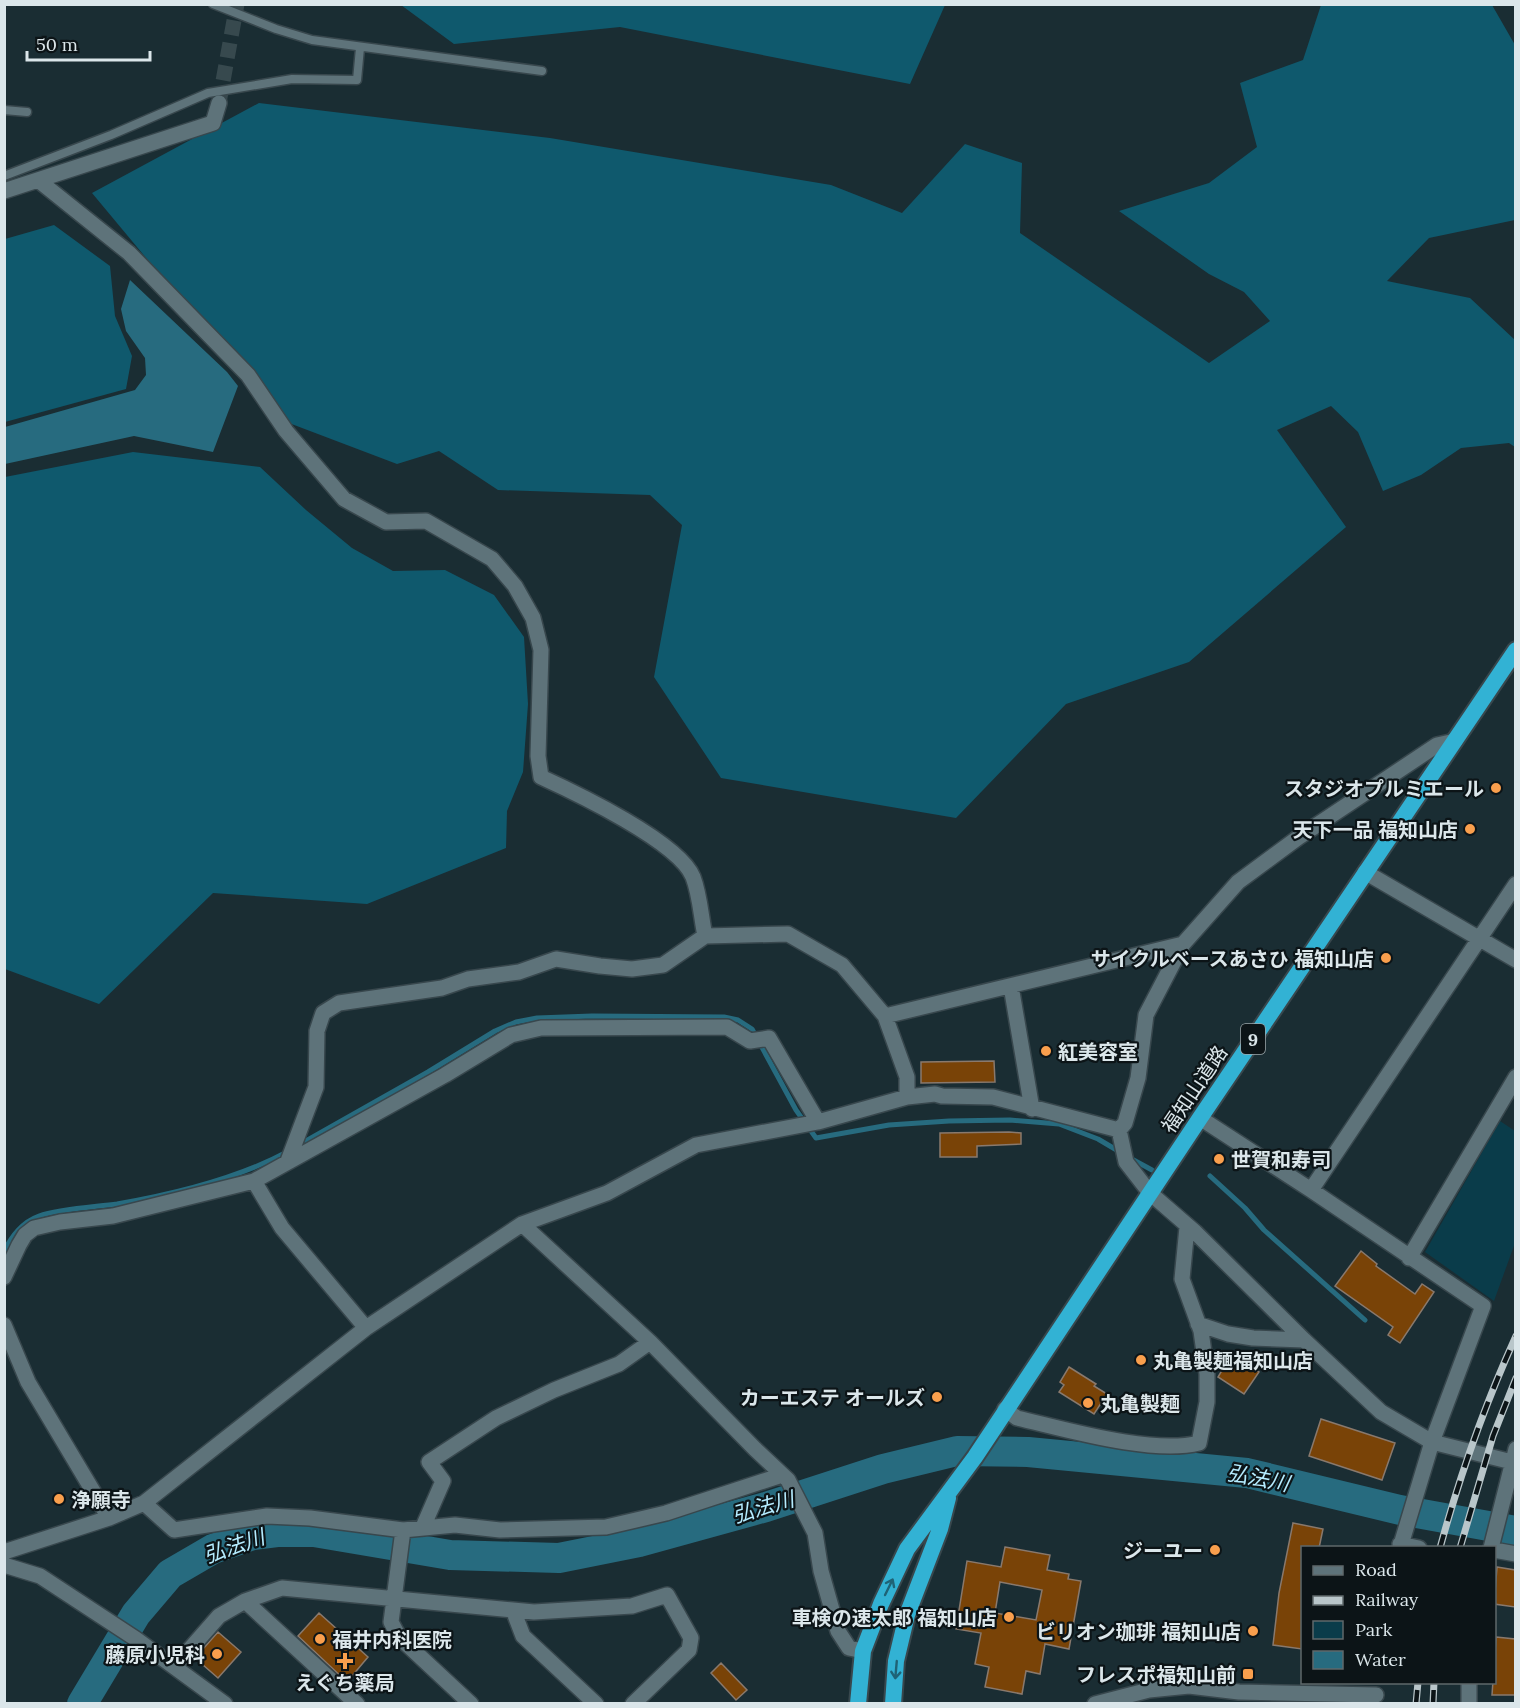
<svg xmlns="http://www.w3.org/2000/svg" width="1520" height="1708" viewBox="0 0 1520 1708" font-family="Lora,'Noto Sans JP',serif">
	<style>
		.green { fill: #0a3c4a }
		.forest { fill: #0f596d }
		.water { fill: #276b7f }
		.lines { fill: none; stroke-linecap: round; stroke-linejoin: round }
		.stream { stroke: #276b7f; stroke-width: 5 }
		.river { stroke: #276b7f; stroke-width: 30 }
		.building { fill: #794307; stroke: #89796d; stroke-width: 1.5; fill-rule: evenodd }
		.minor-tunnel { stroke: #37494e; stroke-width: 15; stroke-dasharray: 15 8; stroke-linecap: butt }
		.service-casing { stroke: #38474d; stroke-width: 11 }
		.minor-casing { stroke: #38474d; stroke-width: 18 }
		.trunk-casing { stroke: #38474d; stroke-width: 20 }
		.service { stroke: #5e737a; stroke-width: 8 }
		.minor { stroke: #5e737a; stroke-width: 15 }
		.trunk { stroke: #32b2d4; stroke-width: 16 }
		.rail-casing { stroke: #b9c6ca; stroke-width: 7 }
		.rail { stroke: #0c1417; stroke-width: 4.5; stroke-dasharray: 14; stroke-linecap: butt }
		.oneway { stroke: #1f6376 }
		.poi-dot { fill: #f99f4d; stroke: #0c1417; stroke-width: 2 }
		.labels { text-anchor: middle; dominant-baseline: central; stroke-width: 4.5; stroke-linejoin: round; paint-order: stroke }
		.shield { fill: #0c1417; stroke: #9da7ab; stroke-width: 1.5 }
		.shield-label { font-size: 18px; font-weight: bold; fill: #dbe6ea }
		.poi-label { font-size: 20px; font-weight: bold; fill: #dbe6ea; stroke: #0c1417; text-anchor: end }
		.street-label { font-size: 20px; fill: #dbe6ea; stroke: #0c1417 }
		.water-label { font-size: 21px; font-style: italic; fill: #b5ecff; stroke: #0c1417 }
	</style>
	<rect width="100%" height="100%" fill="#1a2d33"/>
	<path class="green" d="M1500 1121 1515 1131V1243L1494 1301 1425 1252Z"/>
	<path class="forest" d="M401 5H945L910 84 620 27 454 44Z
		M1321 5H1492L1515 45V220L1429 238 1387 281 1470 298 1515 340V447L1509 443 1461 448 1421 475 1383 491 1358 432 1331 406 1277 430 1346 527 1189 662 1066 704 956 818 721 778 654 677 682 525 650 495 498 490 439 451 397 464 281 420 92 193 259 103 550 138 831 185 902 213 965 144 1022 163 1020 233 1209 363 1270 321 1244 292 1209 274 1119 211 1209 183 1257 147 1240 83 1303 60Z
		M54 225 110 266 115 316 132 356 126 389 5 422V239Z
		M133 452 260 467 306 510 352 548 393 571 445 570 494 595 524 637 528 704 523 772 507 811 506 848 367 904 213 893 99 1004 5 969V477Z"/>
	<path class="water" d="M130 280 227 372 238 386 213 452 134 436 5 464V427L135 390 146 375 145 358 126 331 121 309Z"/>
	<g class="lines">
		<path class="stream" d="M297 1146 428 1072 495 1031 516 1022 537 1018 592 1016 724 1017 738 1020 752 1029 796 1110 816 1138 889 1125 949 1121 1010 1120 1059 1124 1098 1139 1120 1152
			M1128 1157 1152 1170
			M1210 1176 1245 1208 1264 1230 1365 1320
			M4 1251C12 1236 22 1222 39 1216 59 1209 95 1207 117 1204 175 1194 237 1179 289 1151"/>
		<path class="river" d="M82 1704 136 1614 170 1574 213 1549 253 1535 277 1532H314L450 1555 559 1558 639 1542 766 1507 883 1469 957 1451 1028 1452 1247 1473 1400 1510 1516 1531"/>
	</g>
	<path class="building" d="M994 1061 995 1082 921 1083V1062Z
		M1009 1132 1021 1133V1144L977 1146V1157H940V1133Z
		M1361 1251 1377 1264 1376 1266 1415 1294 1422 1284 1434 1292 1400 1343 1388 1335 1393 1327 1335 1286Z
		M1231 1355 1259 1372 1244 1394 1218 1377Z
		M1069 1367 1096 1384 1094 1386 1107 1394 1094 1414 1059 1392 1064 1385 1060 1382Z
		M1321 1419 1395 1443 1382 1480 1309 1456Z
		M1293 1523 1323 1529 1319 1548H1302V1649L1273 1645 1279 1593Z
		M1005 1547 1050 1555 1047 1570 1069 1574 1068 1579 1081 1581 1069 1649 1045 1644 1040 1674 1026 1671 1022 1694 985 1687 989 1667 975 1664 981 1633 956 1629 967 1561 1001 1567ZM1000 1582 1042 1590 1036 1620 995 1613Z
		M1497 1567 1515 1570V1607L1494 1604Z
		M319 1613 368 1657 347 1682 298 1636Z
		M218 1632 241 1652 218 1678 195 1658Z
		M1496 1637 1515 1639V1695H1492Z
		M721 1663 747 1690 736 1700 711 1673Z"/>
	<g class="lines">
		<path class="minor-tunnel" d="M219 103 237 4"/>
		<defs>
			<path id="service" d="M213 4 276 29 312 40 542 71
				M4 110 27 112
				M4 176 111 135 208 93 292 79 357 80 360 48"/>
			<path id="minor" d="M38 180 129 253 248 375 286 431 344 499 386 522 426 521 492 559 515 586 533 618 541 650 538 756 541 777C576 793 679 842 693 877 700 895 701 917 705 936
				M4 191 213 123 219 103
				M1365 872 1516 960
				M1011 986 1032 1109
				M885 1016 1183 944
				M1200 1118 1311 1190 1483 1306 1432 1442 1400 1548
				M1119 1130 1125 1123 1138 1078 1146 1015 1183 944 1238 882 1299 837 1437 745 1455 741
				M1119 1130 1126 1162 1150 1193 1195 1232 1304 1340 1381 1412 1432 1442 1516 1463
				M288 1161 316 1087 317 1031 323 1013 339 1003 442 988 468 979 519 972 556 959 600 966 632 969 663 965 705 936 788 934 842 965 885 1016 907 1077V1097
				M254 1181 282 1228 366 1328
				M1311 1190 1516 884
				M522 1224 650 1342 755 1449 788 1480 815 1533 821 1571 838 1631 849 1648 863 1651
				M1409 1258 1516 1077
				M4 1277 19 1245 25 1235 34 1228 60 1222 113 1216 254 1181 445 1075 511 1035 541 1028 727 1027 750 1041 769 1038 818 1122
				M1198 1324 1228 1334 1253 1338 1304 1340
				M4 1325 28 1382 109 1518
				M1005 1409 1017 1418C1065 1429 1152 1455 1199 1443L1207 1402V1374L1201 1331 1182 1279 1187 1227
				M144 1503 174 1530 267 1516 310 1518 403 1530 455 1525 500 1530 606 1527 666 1513 782 1475
				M423 1527 443 1481 429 1462 496 1418 554 1390 619 1364 650 1342
				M403 1530 391 1622 399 1637 471 1704
				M1400 1544 1419 1548
				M1491 1548 1516 1449
				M1494 1550 1516 1554
				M4 1552 109 1518 144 1503 366 1328 522 1224 607 1193 696 1145 818 1122 907 1097 935 1094 942 1096 993 1097 1119 1130
				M4 1565 40 1576 136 1639 225 1704
				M245 1601 357 1704
				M513 1610 523 1636 596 1704
				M175 1666 219 1616 245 1601 282 1588 534 1612 632 1606 667 1595 691 1638 689 1650 633 1704
				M1095 1704 1149 1690 1189 1686 1239 1692 1376 1695
				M1469 1704V1682"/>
			<path id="trunk" d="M858 1704 863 1651 881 1604 907 1549 975 1457 1200 1118 1516 650
				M893 1704 896 1661 907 1615 940 1529 948 1498"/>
		</defs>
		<use href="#service" class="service-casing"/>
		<use href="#minor" class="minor-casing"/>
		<use href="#trunk" class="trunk-casing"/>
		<use href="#service" class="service"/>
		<use href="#minor" class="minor"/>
		<use href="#trunk" class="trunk"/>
		<defs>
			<path id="rail" d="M1440 1548C1460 1475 1485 1404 1516 1336
				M1460 1548 1493 1436 1516 1378
				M1416 1704 1418 1682
				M1433 1704 1434 1682"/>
		</defs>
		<use href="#rail" class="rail-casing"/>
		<use href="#rail" class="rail"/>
	</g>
	<defs><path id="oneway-shaft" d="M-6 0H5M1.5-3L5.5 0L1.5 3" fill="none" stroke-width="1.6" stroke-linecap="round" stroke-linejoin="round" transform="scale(1.5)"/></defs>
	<g class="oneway">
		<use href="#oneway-shaft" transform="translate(889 1587) rotate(-64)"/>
		<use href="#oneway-shaft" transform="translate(896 1670) rotate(95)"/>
	</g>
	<g class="poi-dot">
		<circle cx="1496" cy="788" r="6"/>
		<circle cx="1470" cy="829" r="6"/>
		<circle cx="1386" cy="958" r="6"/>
		<circle cx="1046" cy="1051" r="6"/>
		<circle cx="1219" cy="1159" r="6"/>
		<circle cx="1141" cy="1360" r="6"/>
		<circle cx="937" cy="1397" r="6"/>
		<circle cx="1088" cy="1403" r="6"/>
		<circle cx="59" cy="1499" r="6"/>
		<circle cx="1215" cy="1550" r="6"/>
		<circle cx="1009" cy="1617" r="6"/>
		<circle cx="1253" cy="1631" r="6"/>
		<circle cx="320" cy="1639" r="6"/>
		<circle cx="217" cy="1654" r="6"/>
		<path d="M342 1652h6v6h6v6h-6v6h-6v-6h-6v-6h6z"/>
		<rect x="1242" y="1668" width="12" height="12" rx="3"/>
	</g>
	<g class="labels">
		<rect class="shield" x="1241" y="1024" width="24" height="30" rx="4.5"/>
		<g class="shield-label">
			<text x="1253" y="1039">9</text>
		</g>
		<g class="poi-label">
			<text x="1484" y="788">スタジオプルミエール</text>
			<text x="1458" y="829">天下一品 福知山店</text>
			<text x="1374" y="958">サイクルベースあさひ 福知山店</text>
			<text x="1058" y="1051" text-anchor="start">紅美容室</text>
			<text x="1231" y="1159" text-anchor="start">世賀和寿司</text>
			<text x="1153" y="1360" text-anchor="start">丸亀製麺福知山店</text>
			<text x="925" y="1397">カーエステ オールズ</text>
			<text x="1100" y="1403" text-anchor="start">丸亀製麺</text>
			<text x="71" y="1499" text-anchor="start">浄願寺</text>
			<text x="1203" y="1550">ジーユー</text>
			<text x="997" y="1617">車検の速太郎 福知山店</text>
			<text x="1241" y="1631">ビリオン珈琲 福知山店</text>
			<text x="332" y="1639" text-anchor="start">福井内科医院</text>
			<text x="205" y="1654">藤原小児科</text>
			<text x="1236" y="1674">フレスポ福知山前</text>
			<text x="345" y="1682" text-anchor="middle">えぐち薬局</text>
		</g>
		<g class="street-label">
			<text transform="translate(1194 1089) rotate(-56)">福知山道路</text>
		</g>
		<g class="water-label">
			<text transform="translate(1258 1478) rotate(11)">弘法川</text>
			<text transform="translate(763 1507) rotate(-16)">弘法川</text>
			<text transform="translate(234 1546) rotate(-19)">弘法川</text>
		</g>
	</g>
	<rect width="1520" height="1708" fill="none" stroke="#dbe6ea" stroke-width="12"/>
	<rect x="1301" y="1546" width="195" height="138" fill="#0c1417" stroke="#5f686b" stroke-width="1.5"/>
	<rect x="1313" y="1566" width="30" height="9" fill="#5e737a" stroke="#5f686b" stroke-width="1.5"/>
	<text x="1355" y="1576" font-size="18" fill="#dbe6ea">Road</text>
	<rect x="1313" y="1596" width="30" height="9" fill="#b9c6ca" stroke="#5f686b" stroke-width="1.5"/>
	<text x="1355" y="1606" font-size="18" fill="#dbe6ea">Railway</text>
	<rect x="1313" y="1621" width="30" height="18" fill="#0a3c4a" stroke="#5f686b" stroke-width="1.5"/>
	<text x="1355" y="1636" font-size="18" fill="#dbe6ea">Park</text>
	<rect x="1313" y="1651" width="30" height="18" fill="#276b7f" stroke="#5f686b" stroke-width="1.5"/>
	<text x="1355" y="1666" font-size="18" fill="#dbe6ea">Water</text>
	<path d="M27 51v9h123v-9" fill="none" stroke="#dbe6ea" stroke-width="3"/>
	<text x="36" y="51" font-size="18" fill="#dbe6ea" stroke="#0c1417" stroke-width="4.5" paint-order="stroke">50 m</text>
</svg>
